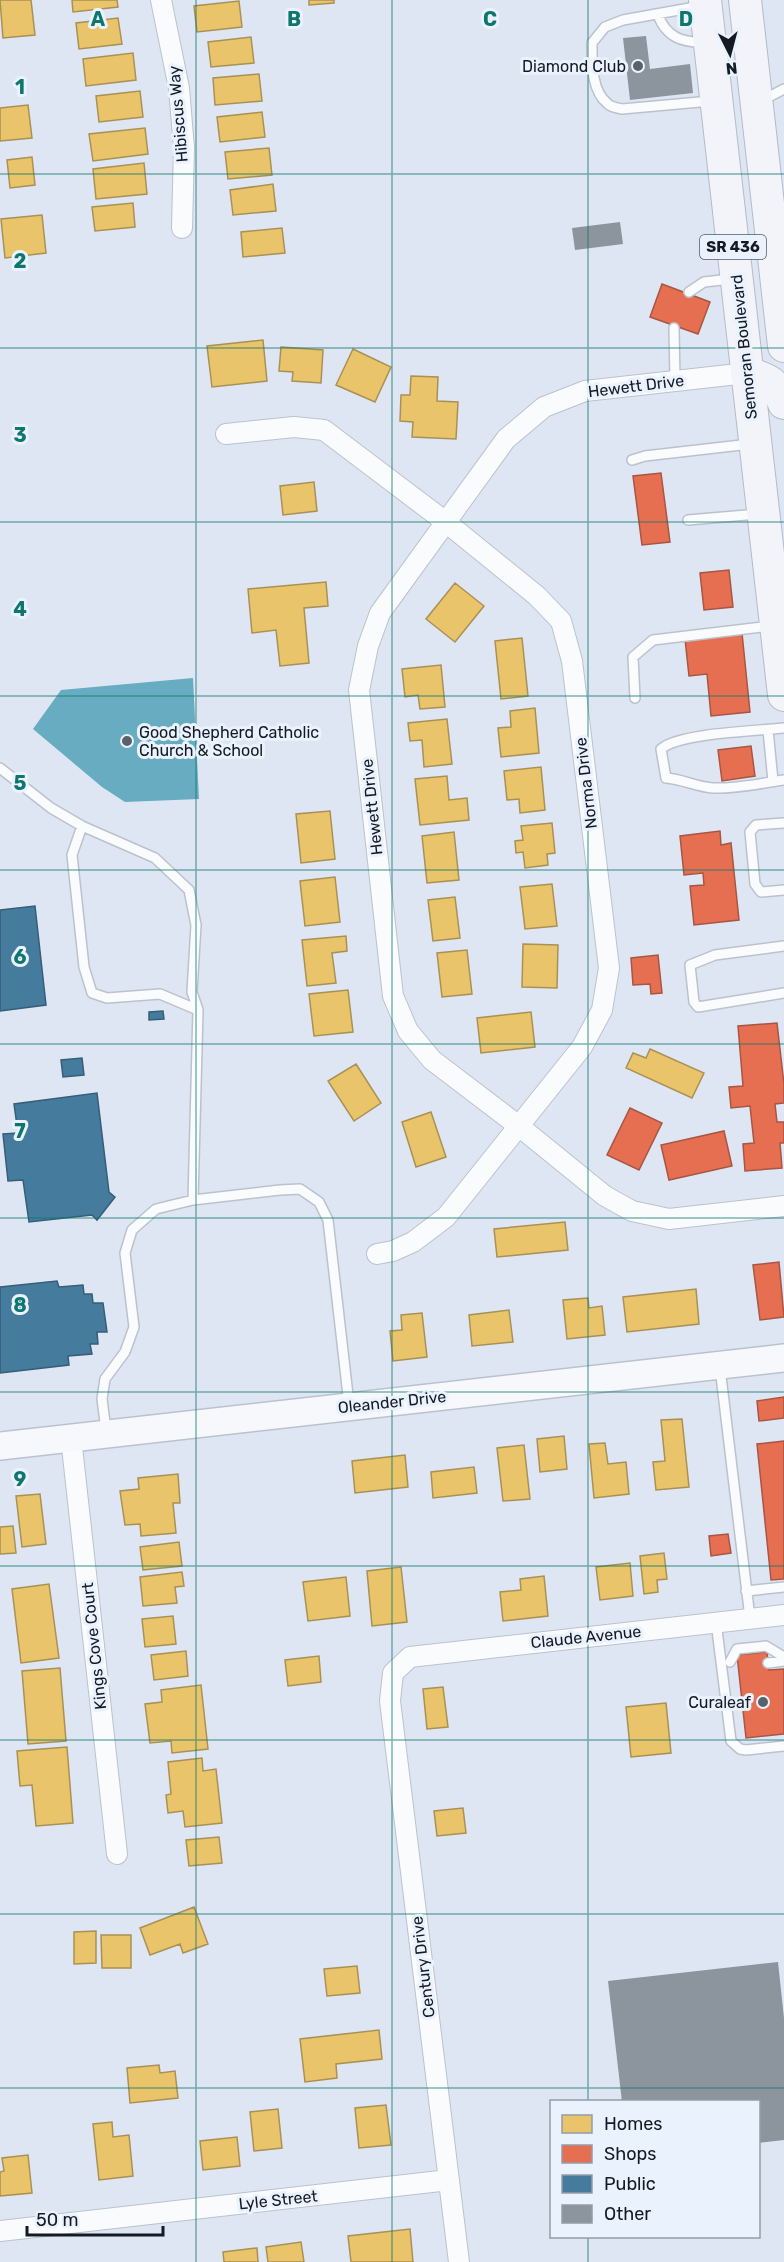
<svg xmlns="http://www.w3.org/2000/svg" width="784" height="2262" viewBox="0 0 784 2262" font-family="Rubik,sans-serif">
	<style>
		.water { fill: #67acc0 }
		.homes { fill: #e9c46a; stroke: #a99155; stroke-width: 1.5 }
		.shops { fill: #e76f51; stroke: #a75643; stroke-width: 1.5 }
		.public { fill: #457b9d; stroke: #365e78; stroke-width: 1.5 }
		.building { fill: #8c959e }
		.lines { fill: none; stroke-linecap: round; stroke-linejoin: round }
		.lane-casing { stroke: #bbc2cd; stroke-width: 12 }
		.street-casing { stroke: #bbc2cd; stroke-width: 22 }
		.secondary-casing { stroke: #bbc2cd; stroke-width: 30 }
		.primary-casing { stroke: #b5bbc6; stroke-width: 34 }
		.lane { stroke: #fafbfd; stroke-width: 9 }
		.street { stroke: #fafbfd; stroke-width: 20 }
		.secondary { stroke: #f6f8fc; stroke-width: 27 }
		.primary { stroke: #f2f4f9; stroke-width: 32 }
		.grid { fill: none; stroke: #0f766e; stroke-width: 1.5; stroke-opacity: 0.55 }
		.poi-dot { fill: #5a616c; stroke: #eaf2fd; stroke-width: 2 }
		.labels { text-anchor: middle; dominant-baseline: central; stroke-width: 6; stroke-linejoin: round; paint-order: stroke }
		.shield { fill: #eaf2fd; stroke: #545b64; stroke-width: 1.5 }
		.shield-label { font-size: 15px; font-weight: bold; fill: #131a23 }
		.poi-label { font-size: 16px; fill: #131a23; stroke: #eaf2fd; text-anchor: end }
		.street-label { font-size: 16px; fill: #131a23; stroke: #eaf2fd }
		.grid-label { font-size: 20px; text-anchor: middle; font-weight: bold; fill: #0f766e; stroke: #eaf2fd; stroke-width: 6; stroke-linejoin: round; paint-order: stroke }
	</style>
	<rect width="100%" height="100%" fill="#dee6f3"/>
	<path class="water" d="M193 678 199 799 125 802 102 787 33 729 61 690Z"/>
	<path class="homes" d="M0 0H31L35 35 3 38Z
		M72 0H117L118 7 73 12Z
		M309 0H334V3L309 5Z
		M239 1 242 27 197 32 194 6Z
		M118 18 122 44 79 49 76 23Z
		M251 37 254 63 211 67 208 42Z
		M133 53 136 80 86 86 83 59Z
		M259 74 262 101 215 105 213 78Z
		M140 91 143 117 99 122 96 96Z
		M28 105 32 138 0 141V108Z
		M262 112 265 137 220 142 217 117Z
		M145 128 148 154 93 161 89 134Z
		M269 148 272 175 228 179 225 152Z
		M32 157 35 185 10 188 7 160Z
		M144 163 147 194 96 199 93 169Z
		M273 184 276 211 233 215 230 190Z
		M133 203 135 227 95 231 92 207Z
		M42 215 46 253 5 258 1 219Z
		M282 228 285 253 243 257 241 232Z
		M263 340 267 381 212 387 207 346Z
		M281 347 323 350 321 383 292 381 293 372 279 371Z
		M353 349 391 367 375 402 336 385Z
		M411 376 438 377 437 401 458 402 456 439 412 437 413 422 400 421 401 395H410Z
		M314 482 317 511 283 515 280 486Z
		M326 582 328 606 304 608 309 663 280 666 276 630 252 633 248 589Z
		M455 583 484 606 455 642 426 619Z
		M522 638 528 696 501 699 495 641Z
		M441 665 445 707 420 709 418 695 405 697 402 669Z
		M535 708 539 753 501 757 498 728 511 727 510 711Z
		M447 719 452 764 424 767 422 740 410 741 408 723Z
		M541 767 545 810 520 813 519 799 507 800 504 771Z
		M447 776 449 800 467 798 469 820 420 825 415 779Z
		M330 811 335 859 301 863 296 814Z
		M552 823 555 853 547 854 548 865 525 868 523 852 516 853 515 841 523 840 521 826Z
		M454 832 459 880 427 883 422 836Z
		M335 877 340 922 305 926 300 881Z
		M552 884 557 926 525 929 520 887Z
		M455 897 460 938 433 941 428 900Z
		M346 936 347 951 332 953 336 983 307 986 302 940Z
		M523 944 558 945 557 988 522 987Z
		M467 950 472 994 442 997 437 953Z
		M348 990 353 1032 314 1036 309 994Z
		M531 1012 535 1047 481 1053 477 1018Z
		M650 1049 704 1073 692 1098 626 1068 633 1053 646 1058Z
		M356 1064 381 1103 354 1121 328 1081Z
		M431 1112 446 1157 416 1167 402 1122Z
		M565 1222 568 1250 497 1257 494 1229Z
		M696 1289 699 1324 627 1332 623 1297Z
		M588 1298 589 1308 602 1306 605 1335 567 1339 563 1300Z
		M509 1310 513 1342 472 1346 469 1315Z
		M422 1313 427 1357 393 1361 390 1331 402 1330 401 1315Z
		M682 1419 689 1487 656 1490 653 1462 665 1461 661 1420Z
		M564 1436 567 1469 540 1472 537 1439Z
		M605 1443 608 1464 626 1462 629 1494 594 1498 589 1444Z
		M524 1445 530 1499 503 1501 497 1448Z
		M405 1455 408 1487 355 1493 352 1461Z
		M474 1467 477 1493 433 1498 431 1472Z
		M178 1474 180 1503H173L176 1533 141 1536 140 1524 125 1525 120 1491 139 1489 138 1478Z
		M40 1494 46 1544 22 1547 16 1496Z
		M13 1526 16 1553 0 1554V1527Z
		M179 1542 182 1566 143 1570 140 1547Z
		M664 1553 667 1579 657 1580 658 1592 644 1594 640 1556Z
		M630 1563 633 1596 600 1600 596 1567Z
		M401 1567 407 1622 372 1626 367 1571Z
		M182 1572 184 1586 175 1587 177 1603 143 1606 140 1577Z
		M544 1576 548 1616 503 1621 500 1592 521 1590 520 1579Z
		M346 1577 350 1616 308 1621 303 1582Z
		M49 1584 59 1658 21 1663 12 1589Z
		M173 1616 176 1644 145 1647 142 1619Z
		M186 1651 188 1676 154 1680 151 1655Z
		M319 1656 321 1682 288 1686 285 1660Z
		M60 1668 66 1741 28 1744 22 1671Z
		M201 1685 208 1749 172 1753 171 1741 150 1743 145 1704 162 1702 161 1690Z
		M443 1687 448 1727 427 1729 423 1689Z
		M666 1703 671 1753 631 1757 626 1707Z
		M67 1747 73 1823 36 1826 32 1785 20 1786 17 1751Z
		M202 1758 203 1771 216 1769 222 1823 185 1827 183 1811 168 1813 166 1795 171 1794 168 1762Z
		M463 1808 466 1833 437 1836 434 1811Z
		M219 1837 222 1863 189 1866 186 1840Z
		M194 1907 208 1944 183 1953 180 1944 150 1955 140 1928Z
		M96 1931V1963L74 1964V1932Z
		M101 1935H131V1968H102Z
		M357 1966 360 1993 327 1996 324 1969Z
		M379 2030 382 2059 336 2064 337 2078 305 2082 300 2039Z
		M159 2065 160 2073 175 2071 178 2098 130 2103 127 2068Z
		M386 2105 391 2145 359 2148 355 2108Z
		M278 2109 282 2148 254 2151 250 2112Z
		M112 2122 113 2137 129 2135 133 2176 99 2180 93 2124Z
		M237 2137 240 2166 203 2170 200 2141Z
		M28 2155 32 2193 0 2196V2172L4 2171 2 2158Z
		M410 2229 413 2262H351L348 2236Z
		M301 2242 304 2262H268L266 2247Z
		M257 2248 258 2262H224L223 2252Z"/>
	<path class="shops" d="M662 284 710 302 698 334 650 317Z
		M661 473 670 542 642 545 633 476Z
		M729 570 733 607 704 610 700 573Z
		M742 633 750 712 711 716 707 674 689 676 685 639Z
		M751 746 755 776 722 781 718 750Z
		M720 831 721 845 731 843 739 920 694 925 690 886 704 885 703 873 684 875 680 836Z
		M658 955 662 993 651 994 650 984 633 985 631 958Z
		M777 1023 784 1084V1103L775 1104 777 1122H784V1143H780L782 1168 745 1171 743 1144 754 1143 750 1106 731 1108 729 1087 743 1086 738 1026Z
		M630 1108 662 1123 639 1170 607 1155Z
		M724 1131 732 1166 669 1180 661 1145Z
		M779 1262 784 1317 760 1320 753 1265Z
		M784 1397V1418L759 1421 757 1401Z
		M784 1441V1579L771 1580 757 1444Z
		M728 1534 731 1553 711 1556 709 1536Z
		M767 1652 769 1670 784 1669V1734L746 1738 737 1655Z"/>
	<path class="public" d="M35 906 46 1005 0 1011V910Z
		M163 1011 164 1019 149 1020V1012Z
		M82 1058 84 1075 63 1077 61 1060Z
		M97 1093 109 1192 115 1197 97 1220 92 1215 29 1222 23 1180 8 1181 3 1134 18 1133 14 1104Z
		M57 1281 59 1287 83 1285 84 1294H92L93 1303H103L107 1332H97L98 1344H90L92 1354 68 1356 69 1365 0 1373V1287Z"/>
	<path class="building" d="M646 36 650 69 690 64 693 93 630 100 623 38Z
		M620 222 623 244 575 250 572 228Z
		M778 1962 784 2018V2140L758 2143V2102H622L608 1981Z"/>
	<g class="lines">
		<defs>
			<path id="lane" d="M701 6 623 20 605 27 592 43C592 62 591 91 608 104 611 107 617 108 622 109L711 101
				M658 15C666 37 682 43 705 42
				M761 101 784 89
				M689 292 704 282 731 279
				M674 328 675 381
				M632 460 645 456 750 444
				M688 520 758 514
				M635 698 633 657 653 640 771 626
				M784 728C757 731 679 733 661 749L666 778C682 779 697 787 713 788 736 789 761 783 784 780
				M768 730 773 781
				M0 768 51 808 82 826 155 858 189 890 196 925 192 992 198 1010 193 1200
				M784 823 756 825 750 832 755 884 761 892 784 890
				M82 826 72 855 84 967 92 993 107 998 160 994 198 1010
				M784 946 715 955 690 965 694 1002 698 1007 784 993
				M720 1368 750 1618
				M106 1430 102 1399 105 1379 125 1352 134 1327 125 1253 132 1230 156 1209 193 1200 280 1190 300 1189 319 1202 328 1220 349 1404
				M746 1591 784 1587
				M716 1622 731 1741 740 1749 746 1750 784 1746
				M730 1662 737 1649 766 1646 784 1657
				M768 1663 784 1661"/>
			<path id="street" d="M161 0 179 88 184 148 182 228
				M747 373 585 391 544 407 506 439 380 613 368 646 359 690 393 996 408 1031 432 1060 520 1127 605 1196 632 1211 669 1219 784 1206
				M226 434 294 427 324 430 447 523 537 596 561 621 572 661 609 968 602 1010 582 1047 446 1217 413 1242 393 1251 377 1254
				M71 1438 117 1854
				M0 2231 449 2180
				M459 2262 390 1701 393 1673 410 1657 784 1615"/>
			<path id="secondary" d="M0 1446 784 1358"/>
			<path id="primary" d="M705 0 784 695
				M745 0 784 346
				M747 373C767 379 776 382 784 403"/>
		</defs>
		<use href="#lane" class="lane-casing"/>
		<use href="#street" class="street-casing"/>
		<use href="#secondary" class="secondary-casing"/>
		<use href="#primary" class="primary-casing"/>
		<use href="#lane" class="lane"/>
		<use href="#street" class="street"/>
		<use href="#secondary" class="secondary"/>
		<use href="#primary" class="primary"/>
	</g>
	<path class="grid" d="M196 0V2262M392 0V2262M588 0V2102M0 174H784M0 348H784M0 522H784M0 696H784M0 870H784M0 1044H784M0 1218H784M0 1392H784M0 1566H784M0 1740H784M0 1914H784M0 2088H784M588 2236V2262"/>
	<g class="poi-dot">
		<circle cx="638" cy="66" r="6"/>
		<circle cx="127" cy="741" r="6"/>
		<circle cx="763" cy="1702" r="6"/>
	</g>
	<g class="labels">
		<rect class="shield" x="700" y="235" width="66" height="24" rx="4.5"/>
		<g class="shield-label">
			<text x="733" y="247">SR 436</text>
		</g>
		<g class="poi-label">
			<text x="626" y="66">Diamond Club</text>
			<text x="139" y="732" text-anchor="start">Good Shepherd Catholic<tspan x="139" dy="18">Church &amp; School</tspan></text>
			<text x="751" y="1702">Curaleaf</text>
		</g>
		<g class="street-label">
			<text transform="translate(178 114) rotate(-95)">Hibiscus Way</text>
			<text transform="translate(744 347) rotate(-96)">Semoran Boulevard</text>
			<text transform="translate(636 386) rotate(-7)">Hewett Drive</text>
			<text transform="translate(586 783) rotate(-97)">Norma Drive</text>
			<text transform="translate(372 807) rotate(-96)">Hewett Drive</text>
			<text transform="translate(392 1402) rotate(-6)">Oleander Drive</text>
			<text transform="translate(586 1637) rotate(-6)">Claude Avenue</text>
			<text transform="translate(94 1646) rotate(-96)">Kings Cove Court</text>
			<text transform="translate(423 1967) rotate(-97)">Century Drive</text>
			<text transform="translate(278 2200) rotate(-6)">Lyle Street</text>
		</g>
	</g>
	<g class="grid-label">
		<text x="98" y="26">A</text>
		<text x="294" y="26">B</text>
		<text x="490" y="26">C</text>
		<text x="686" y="26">D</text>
		<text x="20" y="94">1</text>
		<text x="20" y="268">2</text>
		<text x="20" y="442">3</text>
		<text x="20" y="616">4</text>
		<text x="20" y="790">5</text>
		<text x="20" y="964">6</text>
		<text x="20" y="1138">7</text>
		<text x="20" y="1312">8</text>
		<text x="20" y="1486">9</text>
	</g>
	<rect x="550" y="2100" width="210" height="138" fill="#eaf2fd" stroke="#949ca6" stroke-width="1.5"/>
	<rect x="562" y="2115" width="30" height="18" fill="#e9c46a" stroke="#949ca6" stroke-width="1.5"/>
	<text x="604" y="2130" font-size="18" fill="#131a23">Homes</text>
	<rect x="562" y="2145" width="30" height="18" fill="#e76f51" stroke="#949ca6" stroke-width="1.5"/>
	<text x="604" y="2160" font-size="18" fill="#131a23">Shops</text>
	<rect x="562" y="2175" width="30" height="18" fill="#457b9d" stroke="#949ca6" stroke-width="1.5"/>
	<text x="604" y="2190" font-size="18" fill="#131a23">Public</text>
	<rect x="562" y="2205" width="30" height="18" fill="#8c959e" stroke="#949ca6" stroke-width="1.5"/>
	<text x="604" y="2220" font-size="18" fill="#131a23">Other</text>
	<g transform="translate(730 54) rotate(174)" stroke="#eaf2fd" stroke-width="4.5" paint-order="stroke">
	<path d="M0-4.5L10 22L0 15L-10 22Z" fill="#131a23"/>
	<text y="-9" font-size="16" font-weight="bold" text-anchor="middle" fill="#131a23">N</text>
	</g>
	<path d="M27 2226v9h136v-9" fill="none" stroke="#131a23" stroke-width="3"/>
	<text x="36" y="2226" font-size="18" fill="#131a23" stroke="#eaf2fd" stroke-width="4.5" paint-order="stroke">50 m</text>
</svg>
